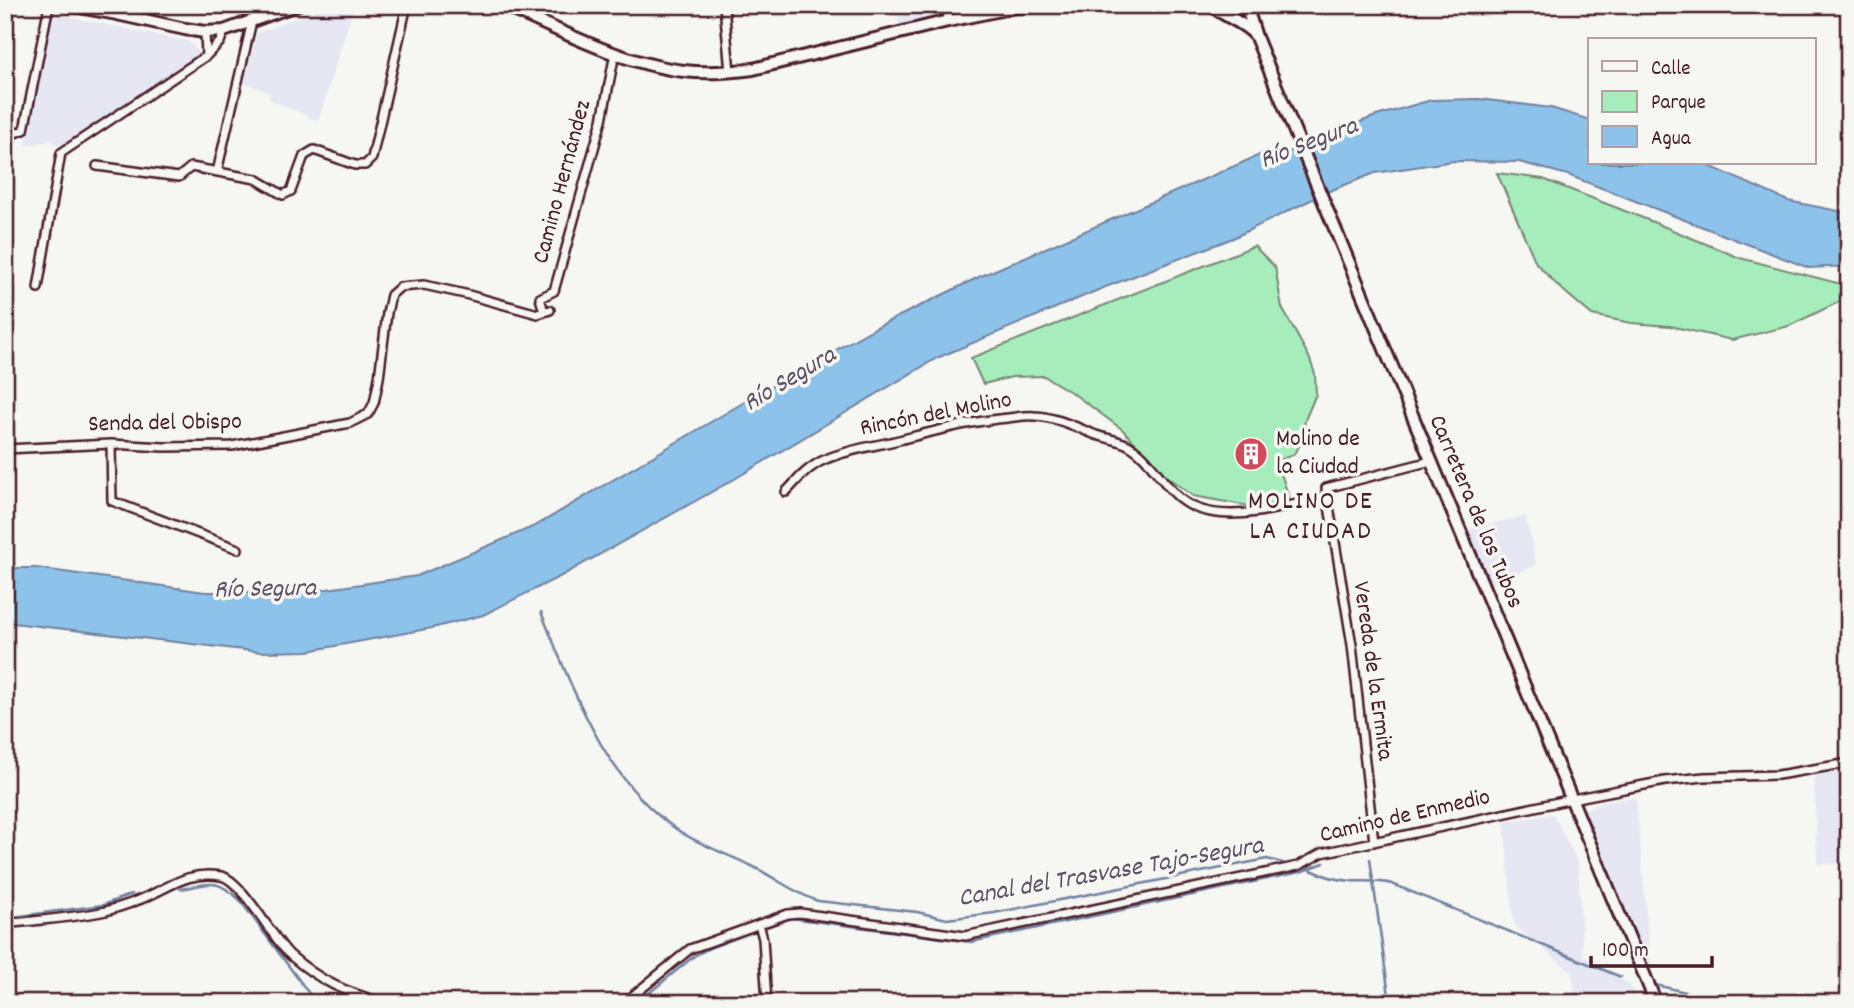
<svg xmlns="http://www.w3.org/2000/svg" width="1854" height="1008" viewBox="0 0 1854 1008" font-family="Dekko,sans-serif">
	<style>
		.built { fill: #e6e7f3 }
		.green { fill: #a5eebc; stroke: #788674; stroke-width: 2 }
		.water { fill: #8dc3eb; stroke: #72819e; stroke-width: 2 }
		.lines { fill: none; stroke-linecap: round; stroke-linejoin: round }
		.stream { stroke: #72819e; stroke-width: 2.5 }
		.street-casing { stroke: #4a1f2b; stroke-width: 12 }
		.secondary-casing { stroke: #4a1f2b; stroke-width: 16 }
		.street { stroke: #f6f6f2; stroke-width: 7 }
		.secondary { stroke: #f6f6f2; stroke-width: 10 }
		.labels { text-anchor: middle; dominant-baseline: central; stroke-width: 7; stroke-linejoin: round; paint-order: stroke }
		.street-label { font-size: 24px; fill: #4a1f2b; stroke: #f6f6f2 }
		.poi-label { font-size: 24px; fill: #4a1f2b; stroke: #f6f6f2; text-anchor: start }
		.water-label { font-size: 26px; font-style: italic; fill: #5e5065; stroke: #f6f6f2 }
		.neighbourhood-label { font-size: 26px; letter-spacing: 2px; fill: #4a1f2b; stroke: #f6f6f2 }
	</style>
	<rect width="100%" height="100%" fill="#f6f6f2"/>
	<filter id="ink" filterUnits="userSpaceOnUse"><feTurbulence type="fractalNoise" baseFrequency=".0143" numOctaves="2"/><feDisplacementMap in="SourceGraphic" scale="14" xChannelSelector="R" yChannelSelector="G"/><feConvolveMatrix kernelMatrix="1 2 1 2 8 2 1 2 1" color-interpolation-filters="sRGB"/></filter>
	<g filter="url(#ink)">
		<path class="built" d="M328 5H354L318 121 269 99 271 93 244 83 256 37 255 34Z
			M897 5H943L944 13 899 25Z
			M51 13 190 42 200 54 65 147 50 141 26 145Z
			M1526 516 1536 565 1490 584 1469 529Z
			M1849 771V864H1817L1814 775Z
			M1636 797 1652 979 1584 810 1605 801Z
			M1553 814 1578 863 1583 955 1628 984 1643 1003H1576L1572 972 1514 925 1504 822Z"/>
		<path class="green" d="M1497 173 1543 179 1653 222 1740 258 1849 286V297L1789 326 1732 340 1670 326 1631 323 1592 315 1558 286 1536 263Z
			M1254 246 1275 267 1282 308 1309 357 1315 374 1316 394 1305 420 1302 442 1293 455 1277 461 1291 504 1267 507 1249 506 1193 496 1166 476 1123 430 1074 394 1044 376 1012 377 983 384 971 358Z"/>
		<path class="water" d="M1479 99 1551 108 1590 120V163H1703L1788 201 1849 213V266L1809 268 1568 175 1519 162 1454 161 1375 173 1327 192 1233 238 1103 288 937 358 733 480 561 576 483 615 432 628 308 651 261 652 5 622V568H36L205 592H306L417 576 537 525 763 391 875 328 979 277 1262 154 1315 149 1327 135 1373 117 1431 100Z"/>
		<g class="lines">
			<path class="stream" d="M541 612C574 691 604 781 679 831 702 846 727 854 752 866 774 877 794 893 818 901L917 912 947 919 994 913 1267 859 1283 863
				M1370 859 1390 1003
				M1311 870C1324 876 1337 880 1351 881 1365 882 1378 880 1392 884L1621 977
				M180 889C211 884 214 877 239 899L316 1003
				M5 918 103 905 132 894
				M764 928 791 918 971 942 1300 872 1324 863
				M1656 985 1706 997 1719 1003
				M637 1003 694 956 712 947 755 931"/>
			<defs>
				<path id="street" d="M724 5 730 72
					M947 5 948 21
					M205 32 206 56
					M5 136 24 130 49 5
					M97 166 179 177 191 167 256 179 283 195 291 191 304 156 314 150 355 165H365L372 158 407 5
					M217 172 252 21
					M38 288 61 153 206 56 220 42 224 31
					M544 312 540 298 554 291 602 120 615 53
					M111 444 112 501 238 549
					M5 449 111 444 164 447 232 446 350 423 368 414 374 403 379 378 387 313 391 295 400 287 424 285 465 294 538 314 550 310
					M786 492C798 479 809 466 826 459 849 449 875 446 899 440 935 431 971 421 1008 418 1017 417 1026 415 1035 416 1056 417 1076 427 1096 435 1106 438 1117 440 1126 444 1154 457 1165 496 1196 508 1233 523 1290 506 1327 496
					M1374 842 1352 645 1326 488 1431 461
					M5 924C38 920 73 918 106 911 116 908 127 905 136 901 167 890 185 870 221 876 241 879 273 939 290 955 321 982 345 992 384 1003
					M759 924 763 939 767 1003
					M624 1003 690 949 788 914 800 913 965 936 1298 866 1322 853 1572 799 1665 781 1704 777 1778 775 1849 763"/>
				<path id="secondary" d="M68 5 117 14 185 29 205 32 224 31 296 5
					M503 5C559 30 623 64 684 71 707 74 730 72 753 69L948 21 1015 7 1033 5
					M1212 5C1225 18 1243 21 1255 35
					M1246 5 1256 37 1297 137 1656 1003"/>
			</defs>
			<use href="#street" class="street-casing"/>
			<use href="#secondary" class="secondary-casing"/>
			<use href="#street" class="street"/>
			<use href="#secondary" class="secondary"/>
		</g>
	</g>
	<defs>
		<symbol id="building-disc" viewBox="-11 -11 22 22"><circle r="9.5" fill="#d1495b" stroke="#f6f6f2"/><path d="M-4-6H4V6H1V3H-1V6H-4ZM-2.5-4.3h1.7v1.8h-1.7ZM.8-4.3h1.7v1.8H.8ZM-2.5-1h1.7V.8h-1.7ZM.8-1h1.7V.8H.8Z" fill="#fff"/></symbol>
	</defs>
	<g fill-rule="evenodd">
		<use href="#building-disc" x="1232" y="435" width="38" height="38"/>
	</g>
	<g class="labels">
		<g class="street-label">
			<text transform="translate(563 182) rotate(-75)">Camino Hernández</text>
			<text transform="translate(936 415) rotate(-11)">Rincón del Molino</text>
			<text transform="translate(165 424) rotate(-1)">Senda del Obispo</text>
			<text transform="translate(1475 512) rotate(67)">Carretera de los Tubos</text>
			<text transform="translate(1372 671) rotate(82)">Vereda de la Ermita</text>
			<text transform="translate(1405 817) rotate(-13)">Camino de Enmedio</text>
		</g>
		<g class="poi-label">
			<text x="1276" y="440">Molino de<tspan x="1276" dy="28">la Ciudad</tspan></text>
		</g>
		<g class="water-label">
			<text transform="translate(1309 144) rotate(-21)">Río Segura</text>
			<text transform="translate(790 380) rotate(-31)">Río Segura</text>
			<text transform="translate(265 590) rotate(-1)">Río Segura</text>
			<text transform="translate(1111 873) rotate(-10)">Canal del Trasvase Tajo-Segura</text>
		</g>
		<g class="neighbourhood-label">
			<text x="1311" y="502">MOLINO DE<tspan x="1311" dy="30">LA CIUDAD</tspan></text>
		</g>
	</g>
	<rect width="1854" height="1008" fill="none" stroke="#f6f6f2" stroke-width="28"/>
	<rect x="14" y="14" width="1826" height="980" fill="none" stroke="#4a1f2b" stroke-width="2.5" filter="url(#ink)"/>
	<rect x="1588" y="38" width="228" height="126" fill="#f6f6f2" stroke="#b1a0a2" stroke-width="2"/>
	<rect x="1602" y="61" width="35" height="10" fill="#f6f6f2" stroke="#b1a0a2" stroke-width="2"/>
	<text x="1651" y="74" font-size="21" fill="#4a1f2b">Calle</text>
	<rect x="1602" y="91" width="35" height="21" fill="#a5eebc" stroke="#b1a0a2" stroke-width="2"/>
	<text x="1651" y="108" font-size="21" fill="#4a1f2b">Parque</text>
	<rect x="1602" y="126" width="35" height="21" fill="#8dc3eb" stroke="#b1a0a2" stroke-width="2"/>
	<text x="1651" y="144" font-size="21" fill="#4a1f2b">Agua</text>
	<path d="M1591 956v10h121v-10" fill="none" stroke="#4a1f2b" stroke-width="3.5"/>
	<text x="1602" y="956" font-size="21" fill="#4a1f2b" stroke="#f6f6f2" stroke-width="5" paint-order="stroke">100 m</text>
</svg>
